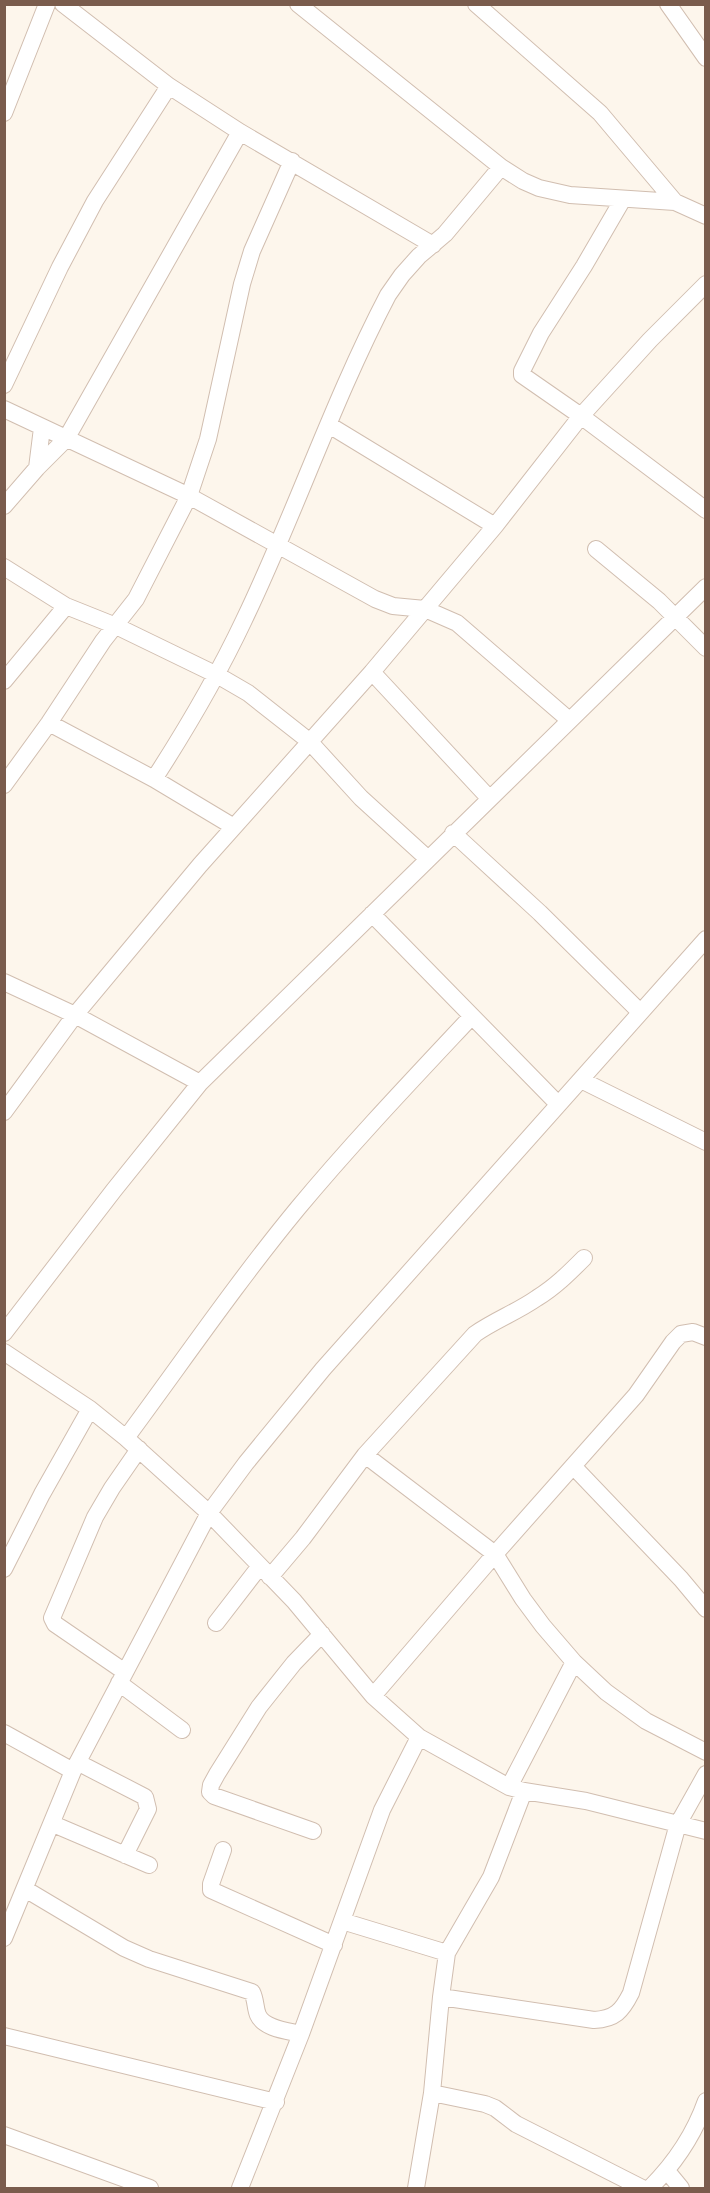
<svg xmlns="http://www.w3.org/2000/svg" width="710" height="2193" viewBox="0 0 710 2193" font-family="Ubuntu,sans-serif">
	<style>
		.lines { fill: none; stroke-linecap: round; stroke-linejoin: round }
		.minor-casing { stroke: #d1beb0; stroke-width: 18 }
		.minor { stroke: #fff; stroke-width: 16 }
	</style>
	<rect width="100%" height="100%" fill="#fdf6ec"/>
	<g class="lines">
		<defs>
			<path id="minor" d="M63 4 169 86 240 132 433 245
				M298 4 501 167 523 181 539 188 570 195 675 202 706 216
				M476 4 600 113 675 202
				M668 4 706 58
				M4 113 47 4
				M623 199 584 266 541 333 522 371V375L581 416 706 510
				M4 385 60 267 95 201 169 86
				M4 409 189 496 375 599 393 606 425 609 457 623 568 719
				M329 425 495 526
				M37 468 42 428
				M4 506 37 468 66 439 240 132
				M596 549 659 601 706 648
				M4 567 66 606 116 626 217 675 248 693 309 741 361 798 428 859
				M372 672 489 798
				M4 681 66 606
				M49 723 154 779 234 827
				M154 779C187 728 218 675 244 620 295 514 333 400 388 295L402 275 419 256 445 234 501 167
				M4 785 49 723 103 641 136 599 189 496 208 439 242 284 252 251 292 161
				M453 833 540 913 640 1012
				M372 914 558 1104
				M4 982 75 1015 200 1083
				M581 1080 706 1142
				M4 1112 75 1015 200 865 372 672 495 526 581 416 650 340 706 284
				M4 1333 114 1190 200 1083 706 587
				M4 1352 90 1409 126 1438 209 1513 294 1601 373 1696 419 1737 509 1787 524 1791 586 1801 706 1831
				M126 1438C183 1361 237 1282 298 1208 353 1142 413 1079 472 1016
				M365 1455 495 1554 523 1599 543 1626 574 1662 606 1692 646 1721 706 1752
				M573 1466 681 1579 706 1609
				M4 1569 42 1494 90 1409
				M270 1577 303 1538 365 1455 475 1334C495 1320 517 1312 537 1298 555 1287 569 1273 584 1258
				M216 1623 260 1566
				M125 1672 55 1624 52 1618 95 1517 112 1488 139 1449
				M119 1683 182 1730
				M373 1696 495 1554 636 1395 673 1342 681 1334 693 1332 706 1337
				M4 1733 73 1771
				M79 1763 145 1797 148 1809 125 1855
				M509 1787 574 1662
				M53 1824 149 1865
				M313 1831 214 1796 210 1792 211 1785 217 1774 259 1707 294 1663 322 1634
				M223 1850 211 1884V1890L334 1945
				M25 1889 124 1948 149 1959 252 1992C256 2000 255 2008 258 2015 264 2029 289 2031 301 2034
				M342 1921 447 1953
				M4 1938 73 1771 209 1513 246 1463 323 1369 706 939
				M441 1997 594 2020C615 2019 622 2011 631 1993L678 1824 706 1774
				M4 2036 276 2102
				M432 2093 485 2104 495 2108 516 2124 642 2188
				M4 2135 150 2188
				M667 2171 681 2188
				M240 2188 301 2034 382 1810 419 1737
				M416 2188 432 2093 441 1997 447 1953 491 1877 524 1791
				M650 2188C675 2163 694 2135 706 2101"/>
		</defs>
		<use href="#minor" class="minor-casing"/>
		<use href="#minor" class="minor"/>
	</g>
	<rect width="710" height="2193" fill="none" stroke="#7a5c4d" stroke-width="12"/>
</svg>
